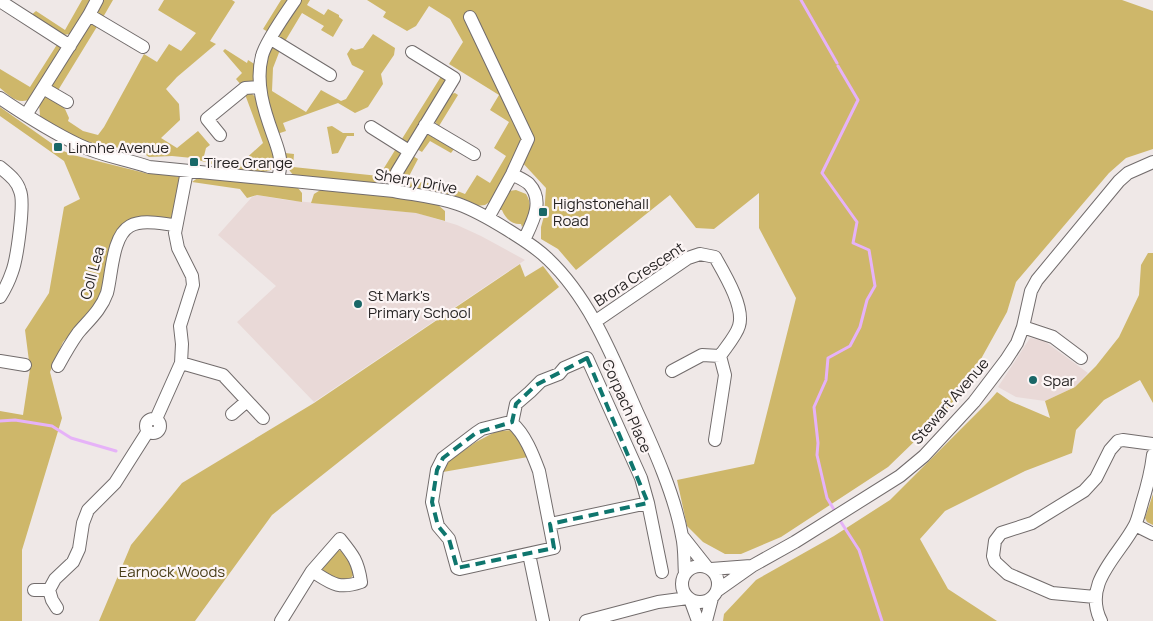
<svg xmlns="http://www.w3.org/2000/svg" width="1153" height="621" viewBox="0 0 1153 621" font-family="Manrope,sans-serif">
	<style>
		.built { fill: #e9d9d7 }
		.green { fill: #ceb76a }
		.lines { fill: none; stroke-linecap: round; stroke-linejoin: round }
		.stream { stroke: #e6b2f8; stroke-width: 3 }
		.minor-casing { stroke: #726c6c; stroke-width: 14 }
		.minor { stroke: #fff; stroke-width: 12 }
		.marked { fill: none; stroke: #0f766e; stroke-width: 4; stroke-dasharray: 10 6; stroke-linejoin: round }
		.poi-dot { fill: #196767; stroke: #fcf5f5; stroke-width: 2 }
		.labels { text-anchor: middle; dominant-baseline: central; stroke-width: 4.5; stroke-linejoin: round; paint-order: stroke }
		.poi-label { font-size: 15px; fill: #272424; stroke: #fcf5f5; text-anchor: start }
		.street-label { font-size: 15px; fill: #272424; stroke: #fcf5f5 }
		.park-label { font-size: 15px; fill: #493e19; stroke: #fcf5f5 }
	</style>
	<rect width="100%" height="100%" fill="#efe8e7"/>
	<path class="built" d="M257 195 286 200 417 213 457 225 481 236 525 260 314 402 237 322 276 286 218 235 252 197Z
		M1030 338 1043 340 1088 373 1075 387 1045 401 1016 397 998 387Z"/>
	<path class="green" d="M82 0H92L70 34 63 35 30 16 36 11 65 30Z
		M101 0H113L102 19 94 14Z
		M164 0H232L235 2 210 41 216 44 177 77 166 89 179 104 180 120 161 138 177 148 198 131 210 145 206 148 204 156 241 163 263 143 246 97V93L252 94 257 98C262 114 281 151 274 166 272 170 268 171 264 172L218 168V166L192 158 172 156 149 157 134 147 109 148 81 140 52 125 40 116 39 103 45 93 65 109 69 118 68 121 83 131 98 135 104 127 144 54 157 62 169 44 181 51 196 33 158 10Z
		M281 0H290L270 33 263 29Z
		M301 0H310L307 5 324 15 328 9 339 15V17L343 20 333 37 321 30 324 26 302 13 284 43 277 38Z
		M367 0H1122L1153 11V149L1126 158 1109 173 1016 282 1007 312 966 386 947 410 888 467 781 537 741 554H725L703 542 687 526 677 480 754 464 796 298 759 228V193L714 229 696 228 670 195 576 270 558 249 541 239V227L544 216 546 188 519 159 491 201 485 205 476 206 454 197 410 187 406 183 403 175 411 155 418 159 407 180 442 185 465 194 477 175 490 183 506 156 494 148 509 122 490 110 499 95 449 64 463 42 450 19 429 6 416 26 407 31 383 17 386 12Z
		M91 20 98 25 57 92 49 87Z
		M373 34 395 48 394 55 381 74 383 84 368 107 355 113 338 103 283 123 286 131 277 134C268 101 256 78 273 45L280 50 273 68 272 91 306 112 321 90 341 101 346 99 364 71 352 65 347 54 351 48 355 50 363 48Z
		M58 43 61 50 31 99C17 105 10 96 0 88V69L30 87Z
		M225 49 247 63 248 60 256 65 253 82 242 86 236 79 242 73 223 51Z
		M442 75 449 79 407 146 400 142Z
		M455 93 458 95 439 126 434 121 451 94Z
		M0 107 61 150 73 155 149 174 153 172 180 177V185L171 218 137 217 122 224 115 235 99 298 85 318 63 342 50 372 62 418 22 550V621H0V411L23 415 30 369 25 330 49 293 64 207 80 199 64 161 0 116Z
		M332 126 343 133H354V136H347L338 153 332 154 327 127Z
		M427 132 454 149 451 153 430 141 422 152 415 148Z
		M397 147 404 152 386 179 375 183 295 176C286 169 286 163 285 153L294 154 293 167 379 176Z
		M199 177 298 188 302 193V202L257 195 247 198 240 189 192 182Z
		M322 189 396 197 438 205 445 211V221L416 213 311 203 314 194Z
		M516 190 526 194C533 205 530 218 522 227L521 224C512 225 505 218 502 210H500V206L509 191Z
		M1148 253H1153V403L1140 380 1104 400 1076 430 1072 453 1025 471 945 511 920 539 948 589 997 621H723L724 614 756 580 834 536 890 500 990 400 997 392 1010 401 1050 418 1045 401 1075 387 1096 366 1119 337 1139 295 1141 265Z
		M520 264 525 277 543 266 559 287 272 515 195 621H99L131 545 182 483 314 403Z
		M514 430 528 457 443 472 447 462 476 442 497 431Z
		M1153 494V525L1147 522 1145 518Z
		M338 550 342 551 351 561 354 574 351 578C340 581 330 579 322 569V566Z"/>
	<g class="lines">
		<path class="stream" d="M801 0 837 63
			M0 421 15 420 52 426 71 438 116 451
			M836 513 827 498 817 455 818 443 814 407 826 380 828 358 850 346 860 327 867 300 875 286 869 250 853 243 857 222 822 173 858 100 838 66
			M839 519 859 550 882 621"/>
		<defs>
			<path id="minor" d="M0 1 70 46
				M89 15 143 47
				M470 17 528 139 512 174 488 218
				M271 39 330 75
				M43 88 67 102
				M0 98C25 115 52 132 79 145 102 156 126 159 149 167L394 191C415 195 437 197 458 204 475 210 492 220 508 230 522 239 536 247 548 259 591 300 613 358 637 412 654 449 675 496 682 536 685 548 684 562 685 574
				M26 115 89 15 97 0
				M425 125 474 154
				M371 127 409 151
				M220 135 207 119 245 88 259 87
				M0 167C8 174 17 180 20 191 25 202 17 259 12 272 9 281 5 289 0 297
				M512 174C517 177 525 180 529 184 545 201 532 223 524 240
				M278 179C283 160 279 152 273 135 264 110 255 83 262 56 265 43 286 13 295 0
				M394 191 397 172 454 78 412 52
				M596 321 688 258 700 254 715 257C724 273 745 307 739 326 736 336 726 347 720 356L725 375 715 440
				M1023 327 1053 337 1081 358
				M0 361 25 365
				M181 363 223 375 263 418
				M58 366C64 355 70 344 78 333 89 320 101 310 107 293 112 274 112 236 130 226 143 219 162 224 176 225
				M672 371 702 355 720 356
				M232 414 247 401
				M146 426a7 7 0 1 1 14 0a7 7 0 1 1-14 0Z
				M156 419 181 363 182 344 180 326 193 285 192 276 178 248 175 233 187 171
				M506 423H512C525 434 533 455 539 471L554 548 460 569 457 568 449 539 438 526 432 502 437 470 443 458 476 433 482 429Z
				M512 423 516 404 530 392 541 381 559 374 564 368 587 358 641 478 648 503 662 572
				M550 524 648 503
				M1135 525 1153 534
				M683 537 706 566
				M529 554 543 621
				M682 584a18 18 0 1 1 36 0a18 18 0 1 1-36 0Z
				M711 569 751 566
				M34 590H49
				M718 590 752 566 795 542 900 476 924 456 974 402 1006 360 1017 343 1023 327 1031 291 1037 280 1119 181 1128 173 1153 162
				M1095 597 1052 593 1008 574 995 562 993 556 995 541 1001 533 1032 523 1084 491 1096 478 1110 450 1118 441 1123 440 1153 444
				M690 599 698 621
				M57 608 52 600 49 590 55 579 73 562 79 549 83 523 88 510 115 483 148 431
				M281 621 312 571 340 539C353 555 358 561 361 582 338 590 331 583 312 571
				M586 621 658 602 688 598
				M706 621 712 598
				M1101 621C1082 583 1119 556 1135 525 1138 519 1140 510 1142 503 1147 487 1151 472 1153 455"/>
		</defs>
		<use href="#minor" class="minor-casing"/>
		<use href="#minor" class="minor"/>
	</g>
	<path class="marked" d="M587 358 648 503 550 524 554 548 457 568 449 539 438 526 432 502 437 470 443 458 476 433 512 422 516 404 536 385Z"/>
	<g class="poi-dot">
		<rect x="53" y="142" width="10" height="10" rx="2.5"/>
		<rect x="189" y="157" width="10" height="10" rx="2.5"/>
		<rect x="538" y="207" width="10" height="10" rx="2.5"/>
		<circle cx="358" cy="304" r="5"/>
		<circle cx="1033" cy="380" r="5"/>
	</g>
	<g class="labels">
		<g class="poi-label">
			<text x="68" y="147">Linnhe Avenue</text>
			<text x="204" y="162">Tiree Grange</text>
			<text x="553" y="203">Highstonehall<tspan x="553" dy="17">Road</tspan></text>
			<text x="368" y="295">St Mark's<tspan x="368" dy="17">Primary School</tspan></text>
			<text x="1043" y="380">Spar</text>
		</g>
		<g class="street-label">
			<text transform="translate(416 181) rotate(10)">Sherry Drive</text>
			<text transform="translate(92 273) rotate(-75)">Coll Lea</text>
			<text transform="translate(639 274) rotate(-33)">Brora Crescent</text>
			<text transform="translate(950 401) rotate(-49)">Stewart Avenue</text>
			<text transform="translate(627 406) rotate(66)">Corpach Place</text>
		</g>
		<g class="park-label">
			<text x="172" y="571">Earnock Woods</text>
		</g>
	</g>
</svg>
